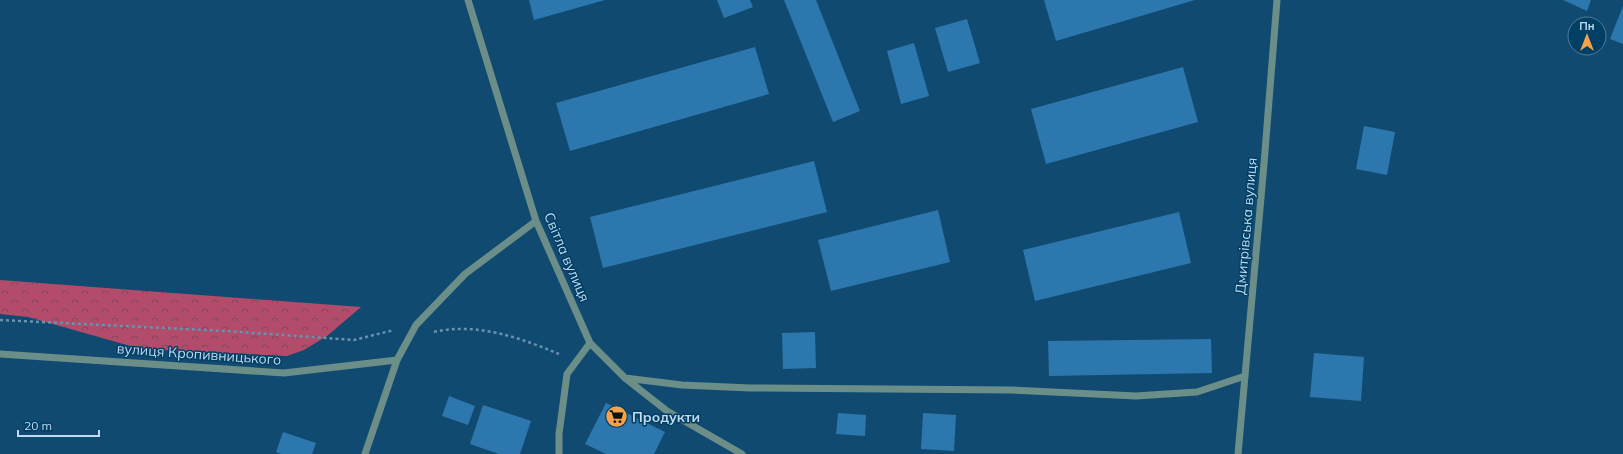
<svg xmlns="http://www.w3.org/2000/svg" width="1623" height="454" viewBox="0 0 1623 454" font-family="Mulish,sans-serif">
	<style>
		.forest { fill: url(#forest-crowns) }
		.building { fill: #2c77ad }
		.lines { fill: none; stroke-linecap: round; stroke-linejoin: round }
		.path { stroke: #6892b0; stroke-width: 2.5; stroke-dasharray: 3 3; stroke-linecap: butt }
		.minor { stroke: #6c8e88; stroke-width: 7 }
		.labels { text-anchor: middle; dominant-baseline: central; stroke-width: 3; stroke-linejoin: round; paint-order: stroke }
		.street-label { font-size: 14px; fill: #bfdaf1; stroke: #013f64 }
		.poi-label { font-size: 14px; font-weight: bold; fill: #bfdaf1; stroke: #013f64; text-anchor: start }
	</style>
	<defs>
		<pattern id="forest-crowns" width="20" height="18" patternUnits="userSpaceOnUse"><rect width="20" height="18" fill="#b34b6a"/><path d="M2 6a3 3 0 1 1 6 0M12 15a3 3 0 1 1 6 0" fill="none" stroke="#82475c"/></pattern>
	</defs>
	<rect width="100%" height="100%" fill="#114a70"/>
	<path class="forest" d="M0 280 361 307 327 336 304 350 287 356 141 349 28 317 0 314Z"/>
	<path class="building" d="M529 0H605L534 20Z
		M717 0H750L753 7 724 18Z
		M784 0H816L860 111 833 122Z
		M1044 0H1195L1056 41Z
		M1563 0H1591L1587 11Z
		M1623 6V44L1610 39Z
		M967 19 980 63 948 72 935 28Z
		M914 43 929 96 901 104 887 51Z
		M755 47 769 94 570 151 556 103Z
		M1183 67 1198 122 1046 164 1031 109Z
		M1364 126 1395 132 1387 175 1356 169Z
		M814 161 827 212 603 268 590 217Z
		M938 210 950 262 831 291 818 240Z
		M1179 212 1191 263 1035 301 1023 250Z
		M815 332 816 368 783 369 782 333Z
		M1211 339 1212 373 1049 376 1048 341Z
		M1314 353 1364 357 1361 401 1310 397Z
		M449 396 475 406 468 425 442 416Z
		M606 403 665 432 654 454H606L585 444Z
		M483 405 531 421 520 454H499L470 444Z
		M838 413 866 415 865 436 836 434Z
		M923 413 956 415 954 451 921 449Z
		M283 432 316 443 312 454H281L276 452Z"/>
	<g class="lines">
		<path class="path" d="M0 320 226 331 354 340 394 330
			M434 332C476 322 521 338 559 354"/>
		<path class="minor" d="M468 0 536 221 590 343 625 378 667 411 742 454
			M0 354 284 373 397 360
			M625 378 682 385 750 388 1012 390 1136 396 1197 392 1245 376
			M365 454 397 360 416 325 465 274 536 221
			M559 454V434L567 374 590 343
			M1238 454 1264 164 1277 0"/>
	</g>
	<defs>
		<symbol id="supermarket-disc" viewBox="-11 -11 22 22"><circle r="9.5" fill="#f7a149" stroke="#013f64"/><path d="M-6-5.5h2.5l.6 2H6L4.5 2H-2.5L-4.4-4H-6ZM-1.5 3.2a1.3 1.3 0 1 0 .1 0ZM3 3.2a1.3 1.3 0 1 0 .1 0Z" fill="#111"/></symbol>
	</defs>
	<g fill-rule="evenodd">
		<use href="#supermarket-disc" x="604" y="404" width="25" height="25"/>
	</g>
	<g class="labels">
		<g class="street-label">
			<text transform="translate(1246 226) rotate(-85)">Дмитрівська вулиця</text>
			<text transform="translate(567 257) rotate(67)">Світла вулиця</text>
			<text transform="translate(199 354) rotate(4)">вулиця Кропивницького</text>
		</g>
		<g class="poi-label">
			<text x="632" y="417">Продукти</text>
		</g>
	</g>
	<g transform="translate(1587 36)"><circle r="19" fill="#013f64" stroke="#4d7d9c"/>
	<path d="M0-3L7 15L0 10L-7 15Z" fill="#f7a149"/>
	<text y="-6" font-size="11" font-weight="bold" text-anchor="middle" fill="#bfdaf1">Пн</text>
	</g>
	<path d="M18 430v6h81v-6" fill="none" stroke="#bfdaf1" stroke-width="2"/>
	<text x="24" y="430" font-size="12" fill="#bfdaf1" stroke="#013f64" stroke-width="3" paint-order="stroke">20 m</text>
</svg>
